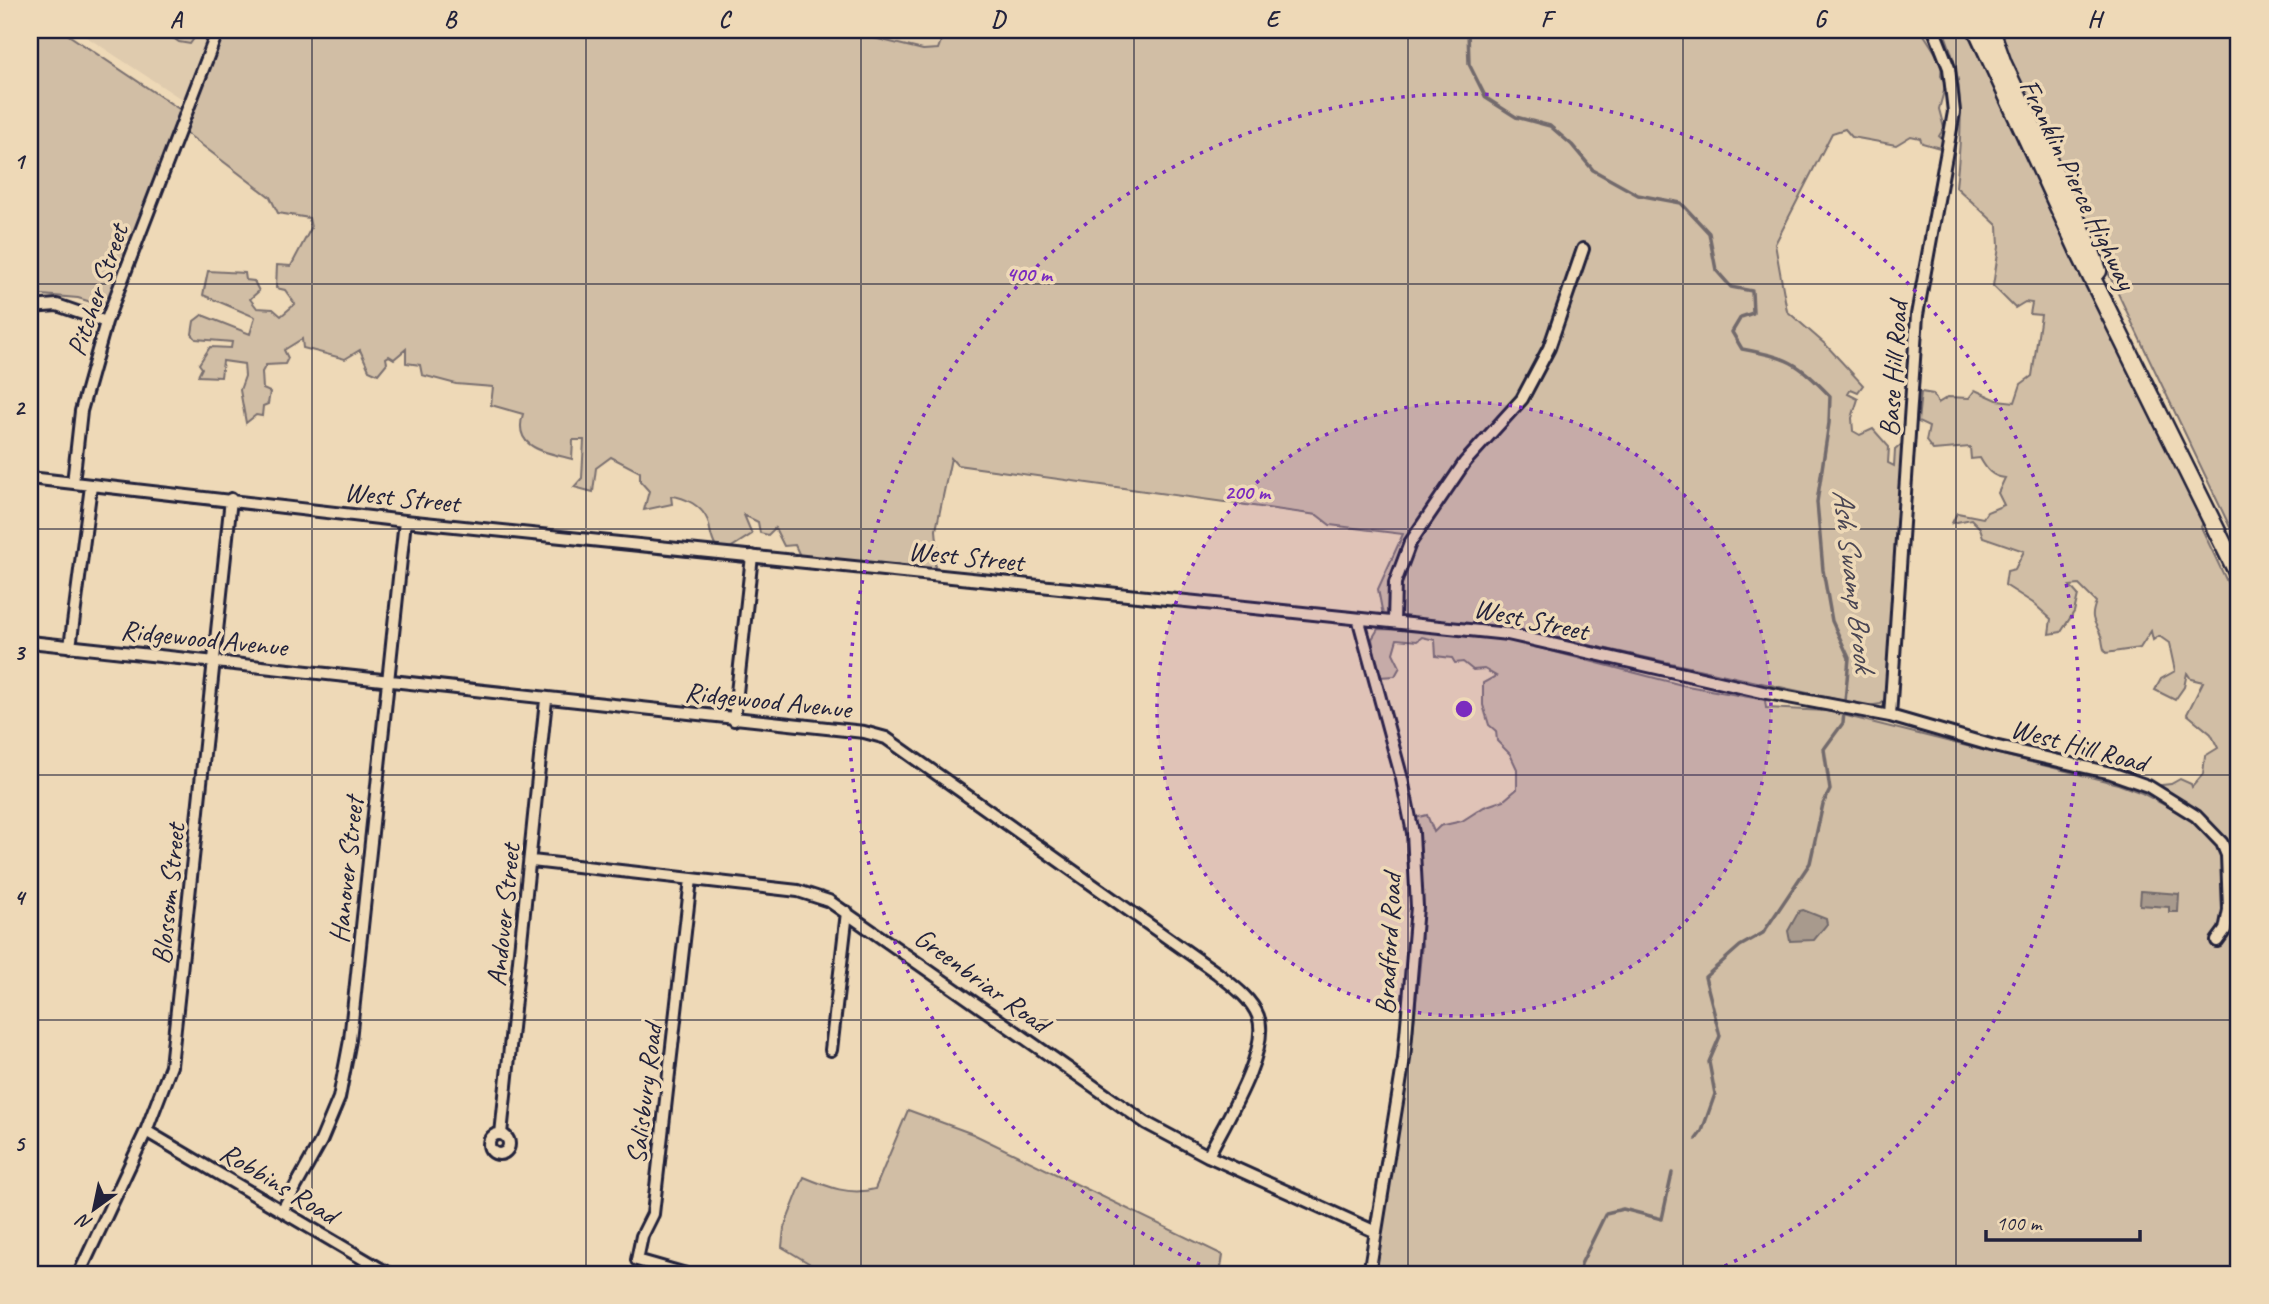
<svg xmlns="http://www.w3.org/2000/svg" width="2269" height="1304" viewBox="0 0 2269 1304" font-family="Caveat,sans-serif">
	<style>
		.built { fill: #dfcbae }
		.green { fill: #d1bea5; stroke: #7a7070; stroke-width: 2 }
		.water { fill: #a89a8d; stroke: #726a6c; stroke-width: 2 }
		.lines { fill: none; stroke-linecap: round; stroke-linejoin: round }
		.stream { stroke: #726a6c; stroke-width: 3.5 }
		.minor-casing { stroke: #22223b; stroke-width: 16 }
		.highway-casing { stroke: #22223b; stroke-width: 21 }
		.minor { stroke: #eed9b7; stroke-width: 10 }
		.highway { stroke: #eed9b7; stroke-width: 16 }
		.grid { fill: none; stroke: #22223b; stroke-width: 2; stroke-opacity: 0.55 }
		.ring { fill: none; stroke: #7b2cbf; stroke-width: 3.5; stroke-dasharray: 3.5 7 }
		.labels { text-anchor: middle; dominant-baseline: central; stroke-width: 7; stroke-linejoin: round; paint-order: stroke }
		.street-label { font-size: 28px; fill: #22223b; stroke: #eed9b7 }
		.water-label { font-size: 30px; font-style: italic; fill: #4a4654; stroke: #eed9b7 }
		.centre { fill: #7b2cbf; stroke: #eed9b7; stroke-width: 3.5 }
		.ring-label { font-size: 21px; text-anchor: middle; font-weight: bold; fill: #7b2cbf; stroke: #eed9b7; stroke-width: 7; stroke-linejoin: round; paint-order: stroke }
		.neatline { fill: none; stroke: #22223b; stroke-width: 2.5 }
		.grid-label { font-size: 23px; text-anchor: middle; font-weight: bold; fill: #22223b }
	</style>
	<rect width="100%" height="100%" fill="#eed9b7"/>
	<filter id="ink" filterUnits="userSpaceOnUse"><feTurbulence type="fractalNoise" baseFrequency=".0143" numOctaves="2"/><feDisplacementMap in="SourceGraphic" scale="14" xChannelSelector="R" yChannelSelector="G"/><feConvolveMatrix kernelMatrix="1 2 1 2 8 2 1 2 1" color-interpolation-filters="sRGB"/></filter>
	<g filter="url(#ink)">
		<path class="built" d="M76 30H218L186 102Z
			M786 30H952L942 69Z"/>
		<path class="green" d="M30 30H61L182 111 111 303 105 302 104 306 78 298 30 294Z
			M162 30H200L190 44 179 42Z
			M223 30H841L923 50 938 49 945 30H1921L1942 63 1941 76 1946 84 1939 109 1944 128 1939 136 1944 141 1940 148 1922 143 1920 138 1911 136 1896 145 1852 137 1845 129 1832 133 1775 244 1787 311 1826 345 1863 385 1858 392 1851 389 1848 394 1858 399 1852 418 1853 431 1860 435 1873 429 1889 447 1888 463 1894 466 1895 450 1904 442 1888 694 1881 704 1867 706 1557 638 1481 625 1383 615 1378 589 1403 534 1330 525 1317 515 957 465 951 458 936 530 938 552 934 570 907 569 899 564H860L800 556 795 545 784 546 775 528 768 535 760 533 758 522 744 515 752 534 727 550 717 549C710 538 711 531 708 521 702 506 685 497 671 496L672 504 644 510 649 491 640 481V472L611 457 596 468 593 492 574 487 582 478 584 440H573L572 459C546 452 512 449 523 414L491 405 493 387 456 384 422 375 420 365 406 363V349L394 359 389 356 386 358 387 363 378 374 369 370 360 350 345 359 303 348 302 339 284 350 288 358 285 364 266 365 262 372 263 389 270 392 268 404 263 406 262 416 256 415 246 423 240 390 245 376 244 364 223 361 221 377 198 376 202 368 199 364 210 347 231 348 232 342 196 339 192 334 194 321 202 315 250 334 255 317 203 295 208 271 245 273 246 280 254 281 259 291 250 299 257 308 273 309 281 316 295 304 285 290 276 288 277 265 291 266 311 228 309 218 278 213 270 197 186 133Z
			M1943 30H1966L2203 523 2201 527 2239 607V1274H1373L1410 1062 1422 945 1415 818 1427 815 1434 832 1440 826 1462 821 1484 807 1504 800 1517 789V769L1510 754 1497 741 1496 731 1489 725 1483 705V683L1496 676 1484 669 1473 670 1463 662 1455 663 1452 658 1436 656 1435 640 1422 637 1417 641 1397 639 1393 653 1400 667 1395 676 1379 677 1372 639 1378 629 1478 632 1682 685 1765 700 1766 708 1827 711 2118 784 2142 793 2223 836 2182 802 2153 786 2171 784 2180 779 2191 784 2192 787 2203 774 2205 756 2218 748 2211 734 2187 714 2203 682 2191 679 2187 673 2184 687 2175 700 2155 690 2161 679 2175 671 2169 643 2159 636 2153 640 2151 631 2140 648 2106 653C2101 646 2104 643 2101 636 2095 620 2089 621 2096 602L2079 585 2070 586 2078 595 2074 612 2061 632 2049 634 2051 619 2033 603 2005 585 2007 571 2015 569 2024 551 1983 537 1980 528 1971 519 1952 523 1957 513 1983 518 1987 512 2004 505 1998 493 2005 478C1992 477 1986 469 1980 458L1971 459 1970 447 1933 450 1926 441 1929 427 1918 422 1921 392 1933 394 1938 403 1948 397 1969 398 1975 390 1997 400 2015 402 2021 384 2032 376 2041 315 2030 314 2032 303 2025 302 2015 308 1993 286 1999 247 1998 226 1956 187C1962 131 1966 82 1943 30Z
			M1995 30H2239V546L2010 68Z
			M908 1110 973 1134 1223 1255 1220 1274H827L782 1247 784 1228 804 1177C828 1187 850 1196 875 1189Z"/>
		<path class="water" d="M2141 891 2179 894 2178 912H2169V907L2140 905Z
			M1803 910 1826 919 1827 924 1814 940 1790 941 1788 931 1799 911Z"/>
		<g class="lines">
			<path class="stream" d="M1468 30 1469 64 1486 98 1516 117 1550 126 1572 145 1593 170 1638 195 1681 203 1709 233 1716 270 1731 287 1752 291 1753 313 1741 317 1732 332 1742 349C1789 358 1796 361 1830 396L1829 423 1817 502 1823 570 1832 621 1849 658 1843 723 1824 749 1830 790 1823 804 1810 863 1763 933 1740 946 1705 977 1720 1036 1709 1062 1715 1094 1702 1131 1696 1139
				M1580 1274 1581 1264 1606 1213 1623 1209 1662 1219 1672 1173"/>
			<defs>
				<path id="minor" d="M30 307 57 305 106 322
					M30 478 405 521 1508 634 1767 693 1890 716 1994 746 2111 773 2148 786 2196 816 2222 843 2227 855 2229 910 2225 930 2217 941
					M73 483 81 411 106 322 218 30
					M1359 621 1402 779 1413 833 1417 907 1404 1059 1369 1274
					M1394 622 1395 583 1410 543 1465 462 1522 399 1549 348 1583 249
					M30 642 864 732 886 738 1217 973C1232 985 1251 998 1258 1016 1271 1049 1224 1124 1208 1156
					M70 647 91 486
					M1890 716 1917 315 1954 112 1949 68 1934 30
					M734 720 752 556
					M532 861 798 891 829 901 1146 1123 1208 1156 1376 1232
					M831 1050 847 912
					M146 1131 389 1274
					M489 1144a10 10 0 1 1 20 0a10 10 0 1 1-20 0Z
					M501 1134 546 700
					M282 1211 321 1141 339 1098 350 1040 405 521
					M79 1274 146 1131 171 1066 231 499
					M686 1274 637 1260 642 1236 653 1214 691 879"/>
				<path id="highway" d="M1977 30 2080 254 2239 576
					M1991 30 2003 64 2089 246 2098 271"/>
			</defs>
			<use href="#minor" class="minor-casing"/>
			<use href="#highway" class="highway-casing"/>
			<use href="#minor" class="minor"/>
			<use href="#highway" class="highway"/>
		</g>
	</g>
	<path class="grid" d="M312 30V1274M586 30V1274M861 30V1274M1134 30V1274M1408 30V1274M1683 30V1274M1956 30V1274M30 284H2239M30 529H2239M30 775H2239M30 1020H2239"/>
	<circle cx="1464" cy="709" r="307" fill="#7b2cbf" fill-opacity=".12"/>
	<g class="ring">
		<circle cx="1464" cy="709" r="307"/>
		<path d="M1219 1273A615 615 0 1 1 1709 1273"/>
	</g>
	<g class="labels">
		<g class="street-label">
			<text transform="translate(2078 184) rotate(64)">Franklin Pierce Highway</text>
			<text transform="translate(97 290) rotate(-71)">Pitcher Street</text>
			<text transform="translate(1893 369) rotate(-86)">Base Hill Road</text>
			<text transform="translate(402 497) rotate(6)">West Street</text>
			<text transform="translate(966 556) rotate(6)">West Street</text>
			<text transform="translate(1531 619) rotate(12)">West Street</text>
			<text transform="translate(204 638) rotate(6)">Ridgewood Avenue</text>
			<text transform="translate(768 700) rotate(6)">Ridgewood Avenue</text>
			<text transform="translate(2079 745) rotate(15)">West Hill Road</text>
			<text transform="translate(346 870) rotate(-84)">Hanover Street</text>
			<text transform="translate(168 894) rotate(-84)">Blossom Street</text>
			<text transform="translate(503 915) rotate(-84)">Andover Street</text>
			<text transform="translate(1388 944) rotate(-87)">Bradford Road</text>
			<text transform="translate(982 980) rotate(36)">Greenbriar Road</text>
			<text transform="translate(644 1094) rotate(-83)">Salisbury Road</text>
			<text transform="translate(279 1183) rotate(31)">Robbins Road</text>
		</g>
		<g class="water-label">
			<text transform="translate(1854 580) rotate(83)">Ash Swamp Brook</text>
		</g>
	</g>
	<circle cx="1464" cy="709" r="10" class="centre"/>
	<g class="ring-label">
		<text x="1029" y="281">400 m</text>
		<text x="1247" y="499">200 m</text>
	</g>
	<rect width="2269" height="1304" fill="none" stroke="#eed9b7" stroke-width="77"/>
	<g transform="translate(94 1209) rotate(213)" stroke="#eed9b7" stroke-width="5" paint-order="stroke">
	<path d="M0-5L12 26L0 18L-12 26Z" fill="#22223b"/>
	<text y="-10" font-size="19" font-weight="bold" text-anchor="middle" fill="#22223b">N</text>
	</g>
	<path d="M1986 1230v10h154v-10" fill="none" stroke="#22223b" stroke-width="3.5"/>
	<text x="1996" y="1230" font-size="21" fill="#22223b" stroke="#eed9b7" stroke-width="5" paint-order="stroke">100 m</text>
	<rect x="38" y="38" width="2192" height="1228" class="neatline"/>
	<g class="grid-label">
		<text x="176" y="27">A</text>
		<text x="450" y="27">B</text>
		<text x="724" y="27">C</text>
		<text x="998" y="27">D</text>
		<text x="1272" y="27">E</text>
		<text x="1546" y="27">F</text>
		<text x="1820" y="27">G</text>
		<text x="2094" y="27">H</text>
		<text x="19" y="169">1</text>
		<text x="19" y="415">2</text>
		<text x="19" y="660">3</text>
		<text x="19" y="905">4</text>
		<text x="19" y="1151">5</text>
	</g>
</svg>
